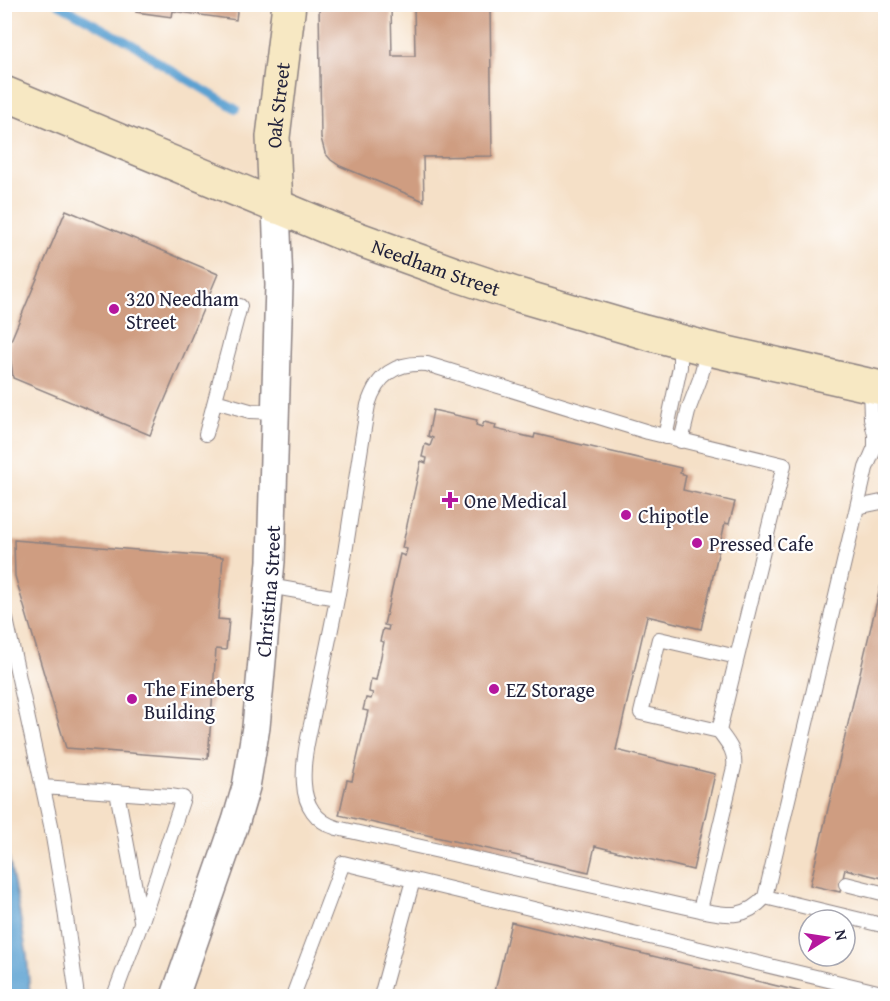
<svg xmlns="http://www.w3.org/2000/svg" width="890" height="1001" viewBox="0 0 890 1001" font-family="'Gentium Book Plus',serif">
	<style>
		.water { fill: #5ca1d1; stroke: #3f6286; stroke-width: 1.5 }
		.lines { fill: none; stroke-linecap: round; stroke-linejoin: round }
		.stream { stroke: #5ca1d1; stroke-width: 8 }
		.building { fill: #cf9d81 }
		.lane-casing { stroke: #8c8181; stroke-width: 16 }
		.street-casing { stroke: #8c8181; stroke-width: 30 }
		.secondary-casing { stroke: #8c8181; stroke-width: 36 }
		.lane { stroke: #fff; stroke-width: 14 }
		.street { stroke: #fff; stroke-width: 27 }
		.secondary { stroke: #f7e8c3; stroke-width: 33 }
		.poi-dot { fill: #b5179e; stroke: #fff; stroke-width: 2 }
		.labels { text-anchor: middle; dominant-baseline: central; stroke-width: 4.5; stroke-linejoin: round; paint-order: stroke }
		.street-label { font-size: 20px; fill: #22223b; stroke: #fff }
		.poi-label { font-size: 20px; fill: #22223b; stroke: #fff; text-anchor: start }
	</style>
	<rect width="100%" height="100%" fill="#fff"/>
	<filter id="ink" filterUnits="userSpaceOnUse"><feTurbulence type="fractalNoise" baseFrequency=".0167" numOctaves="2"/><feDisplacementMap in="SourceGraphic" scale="12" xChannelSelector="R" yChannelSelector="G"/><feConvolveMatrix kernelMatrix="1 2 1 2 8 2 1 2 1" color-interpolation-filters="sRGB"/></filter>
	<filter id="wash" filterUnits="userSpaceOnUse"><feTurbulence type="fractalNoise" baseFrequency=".008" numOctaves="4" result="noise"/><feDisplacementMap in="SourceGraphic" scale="24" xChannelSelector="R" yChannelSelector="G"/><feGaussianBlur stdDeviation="1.35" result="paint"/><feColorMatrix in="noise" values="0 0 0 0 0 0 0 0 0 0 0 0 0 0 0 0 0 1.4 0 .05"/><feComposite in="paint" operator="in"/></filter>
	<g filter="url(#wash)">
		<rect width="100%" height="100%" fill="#f5e0c7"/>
		<path class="water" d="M5 838 19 910 27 955 30 996H5Z"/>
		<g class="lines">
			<path class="stream" d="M58 4 134 45 161 64 236 109"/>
		</g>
		<g id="blocks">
			<path class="building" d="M137 4H238L236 20 173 11 172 17 136 12Z
				M319 4H391L392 56H415L414 4H490L492 156 423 157 424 201 340 166 331 160 325 153 321 138Z
				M66 210 218 274 150 435 13 378 9 345Z
				M433 410 477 420 476 425 482 427 484 422 496 425 495 429 534 438 535 434 681 468 680 473 686 475 683 490 735 502 729 524 725 523 701 629 647 616 616 750 715 774 693 870 595 846 589 872 339 815 347 780 352 781 368 711 363 710 366 698 371 699 373 693 369 692 371 679 376 680 384 642 380 641 383 629 388 630 389 626 384 625 400 554 405 556 407 549 402 548 421 461 426 463 427 458 422 457 425 444 430 446 433 438 428 436Z
				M14 540 223 557 218 619 229 620 226 650 216 649 208 759 66 748 15 576Z
				M885 567 886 879 845 869 840 892 810 885Z
				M511 922 819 996H494Z"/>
		</g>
	</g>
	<g filter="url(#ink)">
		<use href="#blocks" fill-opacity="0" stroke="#8c8181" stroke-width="1.5"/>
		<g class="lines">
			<defs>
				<path id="lane" d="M215 401 250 411 276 412
					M206 434 240 306
					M665 437 680 367V342
					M681 441 689 408 700 379 704 364 705 348
					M886 501 857 507 765 897 886 926
					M857 507 866 468 875 447V435L871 418 870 386
					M269 586 337 598
					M4 610 51 825 63 896 77 996
					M719 731 641 713 659 639 737 657
					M43 787 170 796 183 798 142 921 114 996
					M117 792 141 920
					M846 884 886 894
					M700 910 734 767C736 752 728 743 719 731L784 465 648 432 427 364C395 362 377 375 368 405 356 471 349 538 336 604 329 640 321 676 314 711 309 734 302 760 304 784 305 805 316 822 337 828L700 910C728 915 744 920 765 897
					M293 996 343 863 886 994
					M381 996 413 880"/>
				<g id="street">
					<path id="s1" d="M175 996 236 821 246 787 256 727 271 561 279 285 276 207"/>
				</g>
				<g id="secondary">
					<path id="s2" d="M4 93 339 232 455 274 518 295 644 332 705 348 886 389"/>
					<path id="s3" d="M276 207 273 137 289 4"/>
				</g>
			</defs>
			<use href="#lane" class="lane-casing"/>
			<use href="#street" class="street-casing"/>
			<use href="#secondary" class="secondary-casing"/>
			<use href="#lane" class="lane"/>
			<use href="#street" class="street"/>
			<use href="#secondary" class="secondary"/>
		</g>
	</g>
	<g class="poi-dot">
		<circle cx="114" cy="309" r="6"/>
		<path d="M447 491h6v6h6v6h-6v6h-6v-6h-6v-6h6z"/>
		<circle cx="626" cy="515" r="6"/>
		<circle cx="697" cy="543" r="6"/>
		<circle cx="494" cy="689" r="6"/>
		<circle cx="132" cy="699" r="6"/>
	</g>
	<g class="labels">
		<g class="street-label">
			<text stroke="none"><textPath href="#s3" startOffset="102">Oak Street</textPath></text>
			<text stroke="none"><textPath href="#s2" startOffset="466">Needham Street</textPath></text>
			<text stroke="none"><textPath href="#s1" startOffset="418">Christina Street</textPath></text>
		</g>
		<g class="poi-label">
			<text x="126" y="298">320 Needham<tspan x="126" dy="23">Street</tspan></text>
			<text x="464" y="500">One Medical</text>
			<text x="638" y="515">Chipotle</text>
			<text x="709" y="543">Pressed Cafe</text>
			<text x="144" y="688">The Fineberg<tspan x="144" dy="23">Building</tspan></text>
			<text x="506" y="689">EZ Storage</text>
		</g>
	</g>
	<rect width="890" height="1001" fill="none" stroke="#fff" stroke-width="24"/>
	<g transform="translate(827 938) rotate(78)"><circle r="28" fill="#ffffff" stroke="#a7a7b1" stroke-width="1.5"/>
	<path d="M0-4.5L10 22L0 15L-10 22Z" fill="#b5179e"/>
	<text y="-9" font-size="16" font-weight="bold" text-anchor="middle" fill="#22223b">N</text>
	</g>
</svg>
